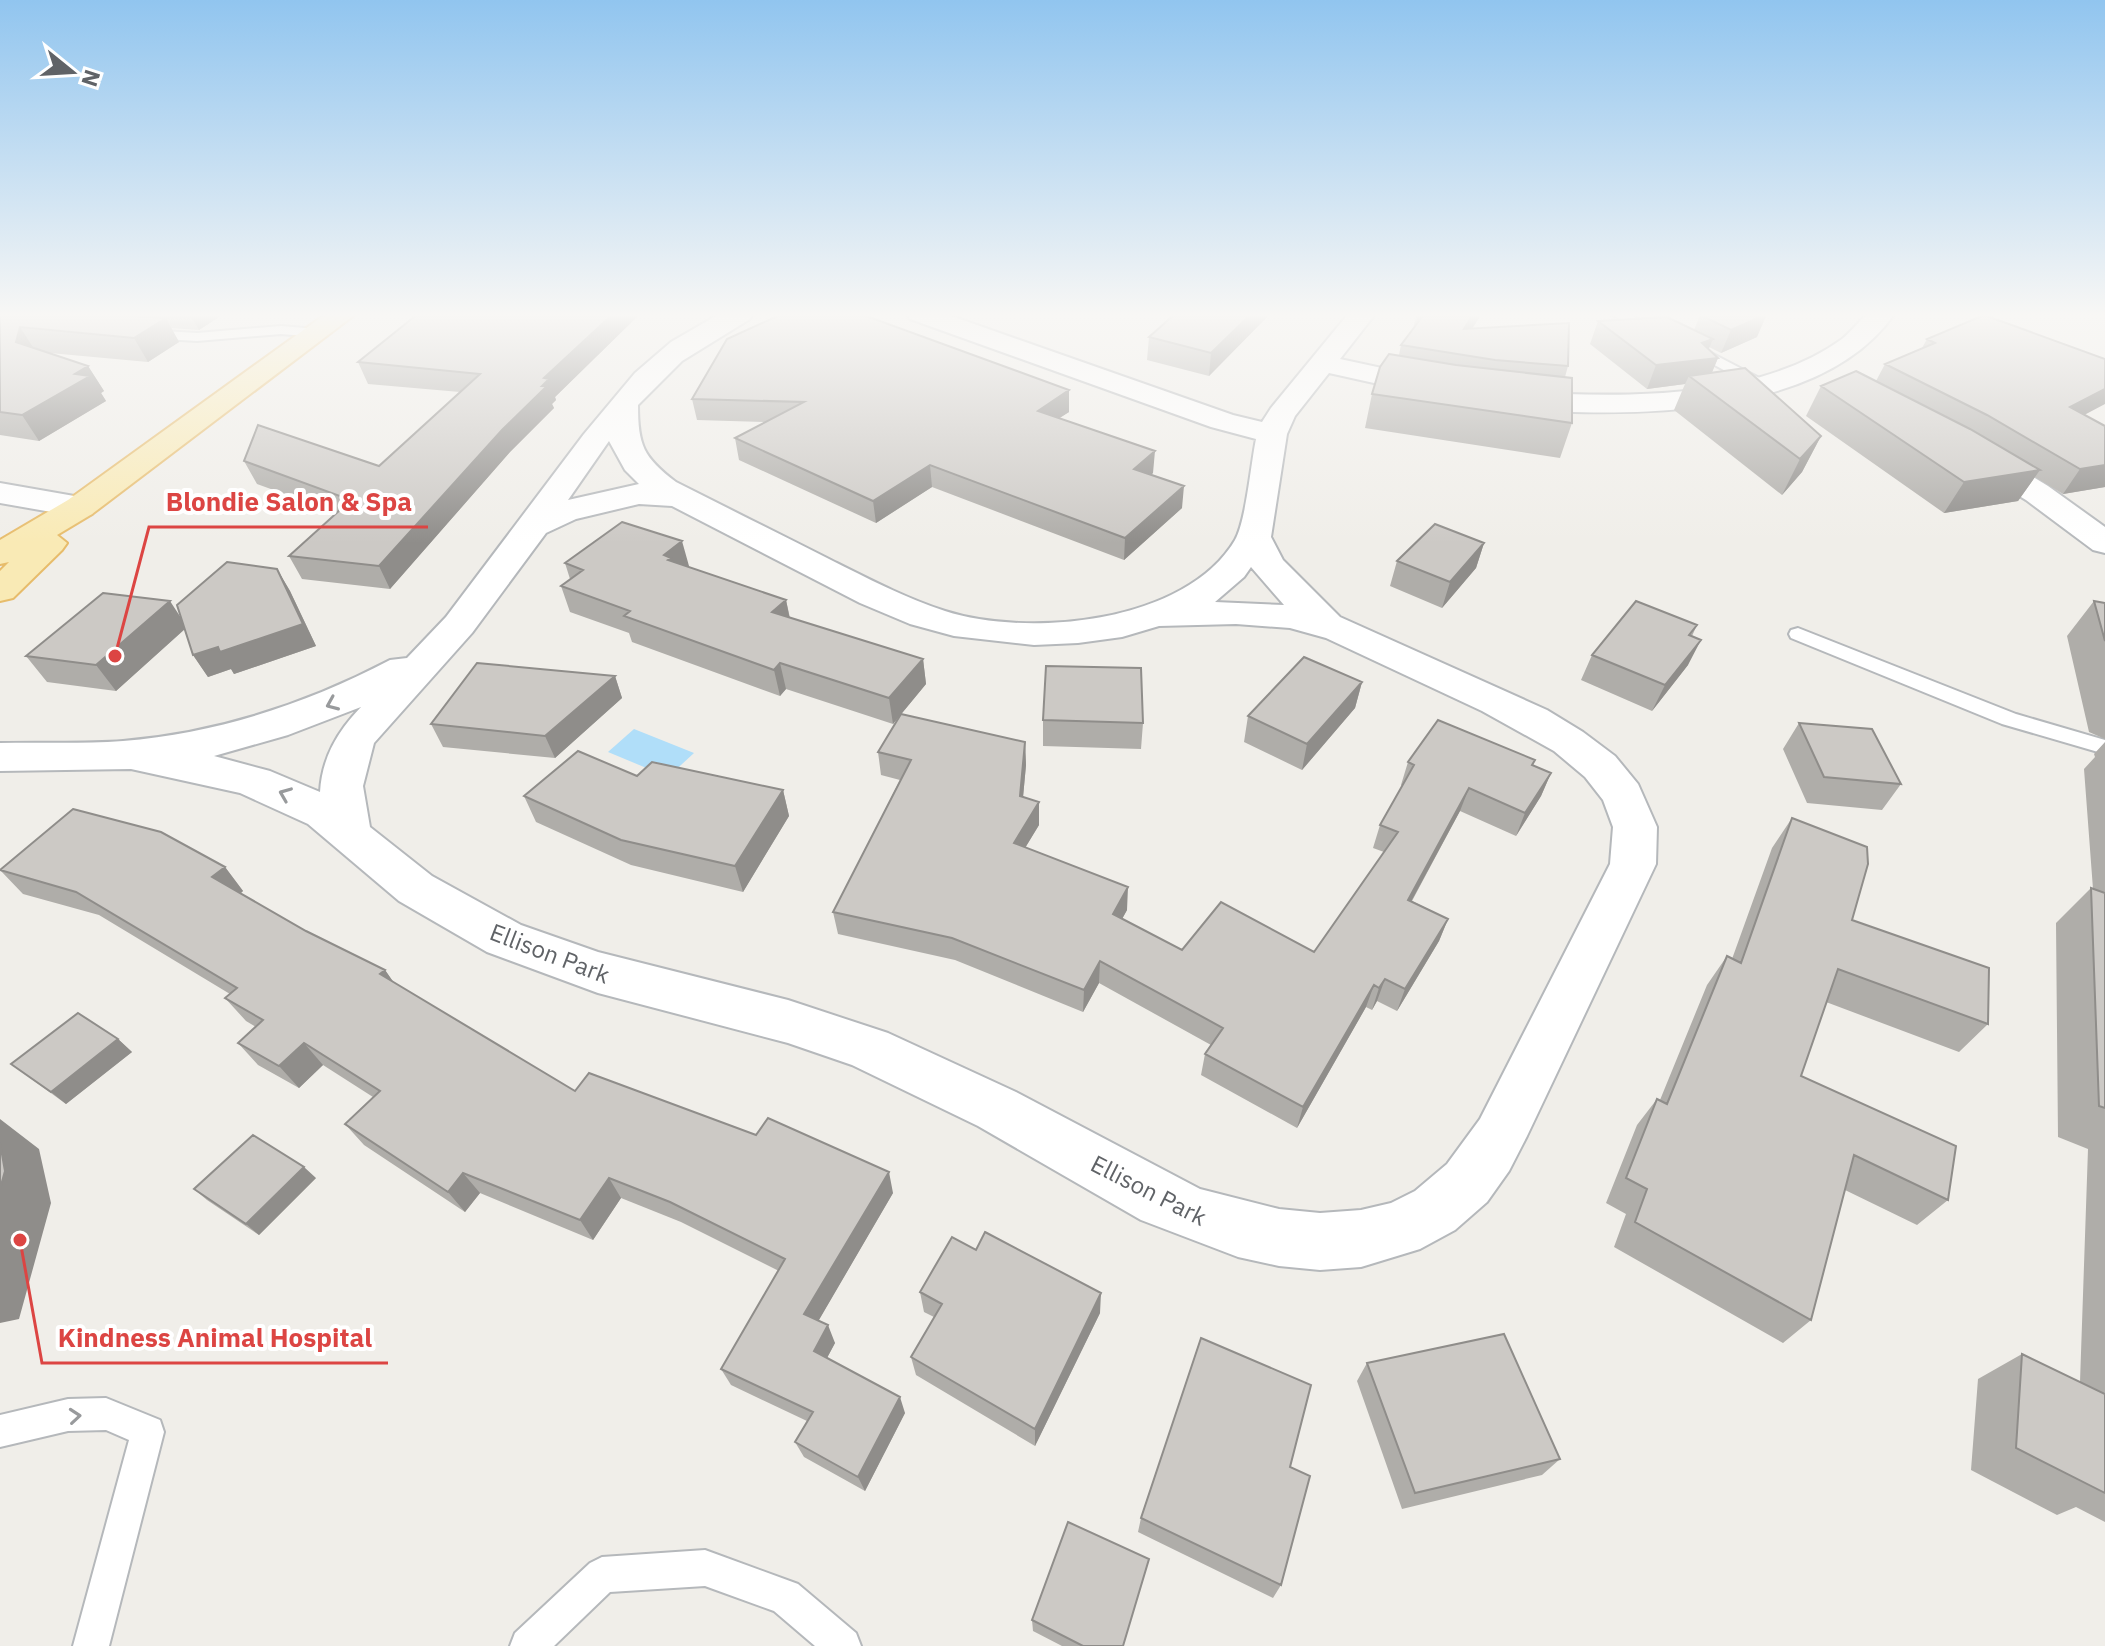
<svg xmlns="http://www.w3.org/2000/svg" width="2105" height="1646" viewBox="0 0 2105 1646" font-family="'IBM Plex Sans',sans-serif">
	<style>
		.water { fill: #b0def9 }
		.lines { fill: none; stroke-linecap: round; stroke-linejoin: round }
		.lane-casing { stroke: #b5b8bb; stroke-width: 4 }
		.street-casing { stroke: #b5b8bb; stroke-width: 4 }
		.primary-casing { stroke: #e7bc6b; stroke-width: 4 }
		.lane { fill: #fff; fill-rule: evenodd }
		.street { fill: #fff; fill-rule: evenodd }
		.primary { fill: #f9eab5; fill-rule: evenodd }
		.wall { fill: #afada9 }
		.shaded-wall { fill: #8f8d8a }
		.building { fill: #ccc9c5; stroke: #8f8d8a; stroke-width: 2 }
		.oneway { stroke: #989a9c }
		.labels { text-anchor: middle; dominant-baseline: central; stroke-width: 8; stroke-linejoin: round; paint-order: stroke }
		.street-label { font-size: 24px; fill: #606367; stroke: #fff }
		.leader { fill: none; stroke: #dc4543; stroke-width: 3 }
		.callout-dot { fill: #dc4543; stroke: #fff; stroke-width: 3 }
		.callout-label { font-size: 26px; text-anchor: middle; font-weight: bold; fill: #dc4543; stroke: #fff; stroke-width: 8; stroke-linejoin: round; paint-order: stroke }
	</style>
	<rect width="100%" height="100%" fill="#f0eee9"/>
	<path class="water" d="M634 729 694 753 668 777 608 752Z"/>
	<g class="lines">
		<defs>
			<path id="lane" d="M1608 313H1625L1665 331 1653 334Z
				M281 326 317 329 324 333 317 337 281 334 197 341 147 338 140 334 147 330 197 333Z
				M1692 343 1765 381 1767 384 1765 387H1755L1687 350 1685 347Z
				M1798 628 2016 714 2105 740V754L2002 724 1791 638 1789 634 1791 630Z
				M106 1398 160 1420 164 1432 109 1646H73L129 1440 106 1430 68 1431 0 1447V1415L68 1399Z
				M705 1550 798 1584 856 1633 861 1646H815L774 1611 705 1586 610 1592 554 1646H510L515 1633 590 1563 602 1557Z"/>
			<path id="street" d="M721 313H754L750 319 682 361 638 405C638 445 643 457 676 482 727 508 778 533 829 559 867 578 905 598 945 611 1029 638 1186 623 1235 540 1246 521 1251 463 1256 439L1211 427 910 319 906 313H943L1233 415 1262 422 1271 408 1349 313H1376L1340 359 1447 382 1451 388 1447 394 1437 397 1329 373 1295 416 1287 434 1271 537 1283 560 1340 617 1547 710 1583 732 1615 756 1638 784 1657 827 1656 864 1527 1136 1509 1171 1487 1202 1455 1230 1420 1249 1361 1267 1320 1270 1279 1266 1238 1257 1141 1220 978 1126 852 1065 788 1043 598 993 487 952 399 901 308 824 240 793 131 769 0 771V743C41 742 82 744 123 741 218 733 306 704 390 660L407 658 446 617 584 434 635 373 671 342ZM609 441 625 470 639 484 568 500ZM639 504 672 506 860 603 910 624 954 636 1034 645 1078 643 1122 637 1159 626 1236 624 1290 628 1326 638 1482 711 1554 751 1585 777 1603 800 1613 827 1610 864 1480 1119 1447 1164 1415 1191 1391 1203 1361 1210 1320 1213 1279 1209 1200 1189 1016 1092 888 1033 788 1000 598 952 521 925 432 876 370 827 363 786 374 743 472 633 546 533 576 519ZM1251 567 1284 605 1215 602 1244 577ZM361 707C338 731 322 757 320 792L270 771 214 756 288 735Z
				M1868 313H1895C1821 420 1629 417 1513 409L1503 406 1498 400 1503 394 1513 391C1615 398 1755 402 1842 339 1851 332 1859 321 1868 313Z
				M1976 447 1987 449 2048 486 2105 527V553L2093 550 2026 500 1965 463 1960 456 1965 449Z
				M0 483 80 497 92 500 96 507 92 514 80 517 0 503Z"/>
			<path id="primary" d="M327 313H357L92 514 57 535 67 543 62 550 13 598 0 601V571L9 562 0 564V540L68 500Z"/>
		</defs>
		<use href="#lane" class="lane-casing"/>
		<use href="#street" class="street-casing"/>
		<use href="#primary" class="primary-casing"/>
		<use href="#lane" class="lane"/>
		<use href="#street" class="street"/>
		<use href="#primary" class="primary"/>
	</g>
	<path class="wall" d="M0 313H225L199 330 171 328 179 342 148 362 50 353 88 366 104 391 101 393 106 401 39 441 0 435Z
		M419 313H641L555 397 556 400 552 404 554 408 510 452 390 589 302 579 289 556 337 513 257 484 244 461 379 466 460 392 368 384 358 362Z
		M1176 313H1268L1267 317 1209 376 1147 360 1149 337Z
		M1417 313H1482L1472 329 1568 366 1565 377 1572 423 1560 458 1365 428 1372 394 1399 355 1401 345 1415 326 1414 325Z
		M1700 315 1757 337 1721 353 1709 347 1708 349 1718 358 1712 372 1821 436 1802 472 1782 495 1674 410 1685 384 1647 389 1590 344 1598 321 1694 330Z
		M1927 339 2105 426V487L2063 494 2035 477 2018 501 1944 513 1806 416 1821 386 1876 381 1885 364 1922 348Z
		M1069 390V412L1059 418 1153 473 1151 475 1182 508 1124 560 932 487 876 523 739 460 735 438 765 422 697 420 692 399Z
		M1484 543 1476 568 1442 608 1390 586 1397 561Z
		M565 563 689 566 688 567 786 600 790 618 923 659 926 684 893 724 786 689 780 696 632 642 629 633 570 612 561 586 570 579Z
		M277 569 290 591 316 646 234 674 231 669 208 677 193 655 185 629 116 691 47 682 26 656 180 616Z
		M2094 601 2105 603V739L2089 732 2067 636Z
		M1697 625 1692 636 1688 665 1652 711 1581 680 1592 655Z
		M615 676 622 698 555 758 443 747 431 724Z
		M1362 682 1355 708 1302 770 1244 742 1248 716Z
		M1043 720 1143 723 1141 749 1043 746Z
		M1799 723 1901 784 1882 810 1807 803 1783 749Z
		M1025 742 1026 765 1023 797 1039 825 1025 848 1127 910 1122 919 1182 950 1314 952 1384 852 1373 848 1380 825 1402 786 1401 785 1408 762 1533 765 1551 773 1541 796 1516 836 1460 811 1412 901 1448 919 1439 941 1397 1011 1377 1001 1372 1010 1366 1007 1297 1128 1201 1075 1205 1054 1211 1045 1099 983 1083 1012 955 960 838 934 833 912 900 780 881 775 878 752Z
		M2105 742V1522L2076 1507 2057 1515 1971 1470 1978 1379 2022 1354 2080 1382 2088 1149 2058 1137 2056 923 2091 888 2093 889 2084 769 2095 757 2094 754Z
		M637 776 783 790 789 816 743 892 631 865 536 822 524 796Z
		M1792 818 1852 920 1988 1024 1959 1052 1826 1002 1801 1076 1948 1200 1917 1225 1845 1190 1811 1320 1783 1343 1614 1247 1626 1214 1606 1203 1637 1125 1657 1099 1660 1100 1707 985 1727 956 1732 959 1772 848Z
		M225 867 243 891 240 894 306 931 385 970 394 983 575 1091 893 1193 818 1321 835 1343 827 1358 905 1413 865 1491 804 1457 795 1442 807 1421 731 1385 721 1369 779 1271 681 1222 621 1198 593 1240 480 1193 465 1212 364 1145 345 1124 373 1097 323 1065 299 1088 258 1065 238 1043 256 1027 246 1021 225 998 230 994 99 915 23 894 0 870Z
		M118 1039 132 1052 66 1104 11 1064Z
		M316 1178 259 1235 207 1200 194 1189Z
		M976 1250 1100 1313 1035 1446 916 1375 911 1357 934 1317 924 1312 920 1292Z
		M1367 1363 1560 1459 1542 1475 1402 1509 1357 1381Z
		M1290 1467 1281 1585 1273 1598 1138 1532 1141 1518Z
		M1032 1620 1123 1646H1062L1033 1631Z"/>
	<path class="shaded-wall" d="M93 313H130L107 326Z
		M189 313H225L199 330Z
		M614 313H641L555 397 556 400 552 404 554 408 510 452 390 589 379 566 544 378Z
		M1252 313H1268L1267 317 1209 376 1211 353Z
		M1474 313H1482L1458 351 1464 329Z
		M1767 314 1757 337 1721 353 1731 330Z
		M166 318 179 342 148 362 134 338Z
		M20 327 36 352 16 342Z
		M1713 339 1704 360 1718 358 1708 382 1689 376 1685 384 1647 389 1656 365Z
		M88 366 104 391 101 393 106 401 39 441 22 415 75 374Z
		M2105 389V404L2054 431 2070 407Z
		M1069 390V412L1038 432V411Z
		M1821 436 1802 472 1782 495 1800 459Z
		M1155 451 1153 473 1133 490 1134 469Z
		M930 465 932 487 876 523 873 501Z
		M2105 465V487L2063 494 2080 469Z
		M2040 470 2018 501 1944 513 1964 482Z
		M1184 486 1182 508 1124 560 1125 538Z
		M682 541 689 566 676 576 664 555Z
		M1484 543 1476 568 1442 608 1450 582Z
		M277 569 290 591 316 646 234 674 231 669 208 677 193 655Z
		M786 600 791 625 772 612Z
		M170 601 187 627 116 691 96 665Z
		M1701 640 1688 665 1652 711 1665 685Z
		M923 659 926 684 893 724 889 698Z
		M780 663 786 689 780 696 774 670Z
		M615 676 622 698 555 758 545 736Z
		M1362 682 1355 708 1302 770 1307 744Z
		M1025 742 1026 765 1021 819 1020 796Z
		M1551 773 1541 796 1516 836 1525 813Z
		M1469 788 1460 811 1400 922 1408 900Z
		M783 790 789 816 743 892 735 866Z
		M1039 802V825L1014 866V843Z
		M225 867 243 891 231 901 212 877Z
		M1128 887 1127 910 1112 937 1113 914Z
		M1448 919 1439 941 1397 1011 1405 989Z
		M1100 961 1099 983 1083 1012 1084 990Z
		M385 970 401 993 380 974Z
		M1385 979 1377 1001 1372 1010 1379 988Z
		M1374 985 1366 1007 1297 1128 1303 1107Z
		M118 1039 132 1052 66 1104 51 1092Z
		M304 1043 323 1065 299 1088 279 1066Z
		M0 1119 39 1149 51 1203 19 1319 0 1323Z
		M304 1167 316 1178 259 1235 246 1224Z
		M889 1172 893 1193 812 1332 804 1314Z
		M463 1173 480 1193 465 1212 448 1192Z
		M609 1178 621 1198 593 1240 580 1220Z
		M1101 1293 1100 1313 1035 1446V1429Z
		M828 1325 835 1343 821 1369 814 1351Z
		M900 1397 905 1413 865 1491 858 1477Z"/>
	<path class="building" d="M0 313H93L166 318 134 338 20 327 16 342 88 366 75 374 90 376 22 415 0 412Z
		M419 313H614L544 378 549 379 542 386H547L502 430 379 566 289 556 351 500 244 461 258 425 379 466 480 374 358 362Z
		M784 313H858L1069 390 1038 411 1155 451 1134 469 1184 486 1125 538 930 465 873 501 735 438 804 402 692 399 727 339Z
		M1176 313H1252L1211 353 1149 337Z
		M1425 313H1474L1464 329 1569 323 1568 366 1495 360 1401 345Z
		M1743 313H1767V314L1731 330 1700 315Z
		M1984 315 2105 359V389L2070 407 2105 426V465L2080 469 1987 415 1885 364 1935 343 1927 339Z
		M1667 317 1713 339 1702 343 1718 358 1656 365 1598 321Z
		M1389 354 1456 365 1572 378V423L1372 394 1380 367Z
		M1745 368 1821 436 1800 459 1689 376Z
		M1856 371 1970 429 2040 470 1964 482 1821 386Z
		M622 522 682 541 664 555 671 558 668 560 786 600 772 612 923 659 889 698 780 663 774 670 624 616 630 611 561 586 583 570 565 563Z
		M1435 524 1484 543 1450 582 1397 561Z
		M227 562 277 569 303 624 220 652 218 647 193 655 177 605Z
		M103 593 170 601 96 665 26 656Z
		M1636 601 1697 625 1689 635 1701 640 1665 685 1592 655Z
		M2094 601 2105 603V641Z
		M1304 657 1362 682 1307 744 1248 716Z
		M477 663 615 676 545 736 431 724Z
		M1046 666 1141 668 1143 723 1043 720Z
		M901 714 1025 742 1020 796 1039 802 1014 843 1128 887 1113 914 1182 950 1221 902 1314 952 1398 832 1380 825 1414 765 1408 762 1438 720 1535 760 1532 765 1551 773 1525 813 1469 788 1408 900 1448 919 1405 989 1385 979 1379 988 1374 985 1303 1107 1205 1054 1223 1028 1100 961 1084 990 952 938 833 912 911 760 878 752Z
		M1799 723 1872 729 1901 784 1824 777Z
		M578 751 637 776 652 762 783 790 735 866 621 840 524 796Z
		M73 809 161 832 225 867 212 877 306 931 385 970 380 974 575 1091 589 1073 756 1135 768 1118 889 1172 804 1314 828 1325 814 1351 900 1397 858 1477 795 1442 813 1412 721 1369 785 1259 670 1202 609 1178 580 1220 463 1173 448 1192 345 1124 380 1091 304 1043 279 1066 238 1043 263 1020 225 998 237 988 76 892 0 870Z
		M1792 818 1867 847 1868 864 1852 920 1989 968 1988 1024 1838 969 1801 1076 1956 1146 1948 1200 1854 1155 1811 1320 1635 1222 1647 1189 1626 1178 1657 1099 1667 1104 1727 956 1741 963Z
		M2091 888 2105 893V1108L2099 1106Z
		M78 1013 118 1039 51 1092 11 1064Z
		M253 1135 304 1167 246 1224 194 1189Z
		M0 1143 5 1171 0 1189Z
		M985 1232 1101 1293 1035 1429 911 1357 942 1304 920 1292 952 1237 976 1250Z
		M1504 1334 1560 1459 1415 1493 1367 1363Z
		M1201 1338 1311 1385 1290 1467 1310 1476 1281 1585 1141 1518Z
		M2022 1354 2105 1394V1493L2016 1448Z
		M1068 1522 1149 1559 1123 1646H1083L1032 1620Z"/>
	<defs><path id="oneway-chevron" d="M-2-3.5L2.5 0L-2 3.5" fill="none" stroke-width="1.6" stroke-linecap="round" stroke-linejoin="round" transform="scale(2)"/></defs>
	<g class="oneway">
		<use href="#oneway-chevron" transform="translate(332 704) rotate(157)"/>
		<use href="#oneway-chevron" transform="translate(285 794) rotate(-158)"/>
		<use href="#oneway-chevron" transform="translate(75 1416) rotate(-5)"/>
	</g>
	<linearGradient id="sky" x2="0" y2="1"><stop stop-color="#91c5ef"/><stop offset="0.58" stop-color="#f8f7f5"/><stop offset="1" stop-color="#f8f7f5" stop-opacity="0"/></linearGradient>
	<rect width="2105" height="543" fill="url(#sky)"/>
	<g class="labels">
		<g class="street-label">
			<text transform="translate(550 953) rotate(21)">Ellison Park</text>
			<text transform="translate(1149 1190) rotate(27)">Ellison Park</text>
		</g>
	</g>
	<path class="leader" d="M115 656L149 527H428M20 1240L42 1363H388"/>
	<g class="callout-dot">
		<circle cx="115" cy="656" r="8"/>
		<circle cx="20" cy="1240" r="8"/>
	</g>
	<g class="callout-label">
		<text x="289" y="511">Blondie Salon &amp; Spa</text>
		<text x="215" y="1347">Kindness Animal Hospital</text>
	</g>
	<g transform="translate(72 72) rotate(108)" stroke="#ffffff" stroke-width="6" paint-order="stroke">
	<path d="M0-6L14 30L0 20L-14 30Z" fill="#606367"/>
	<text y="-12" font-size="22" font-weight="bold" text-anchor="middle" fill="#606367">N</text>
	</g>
</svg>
